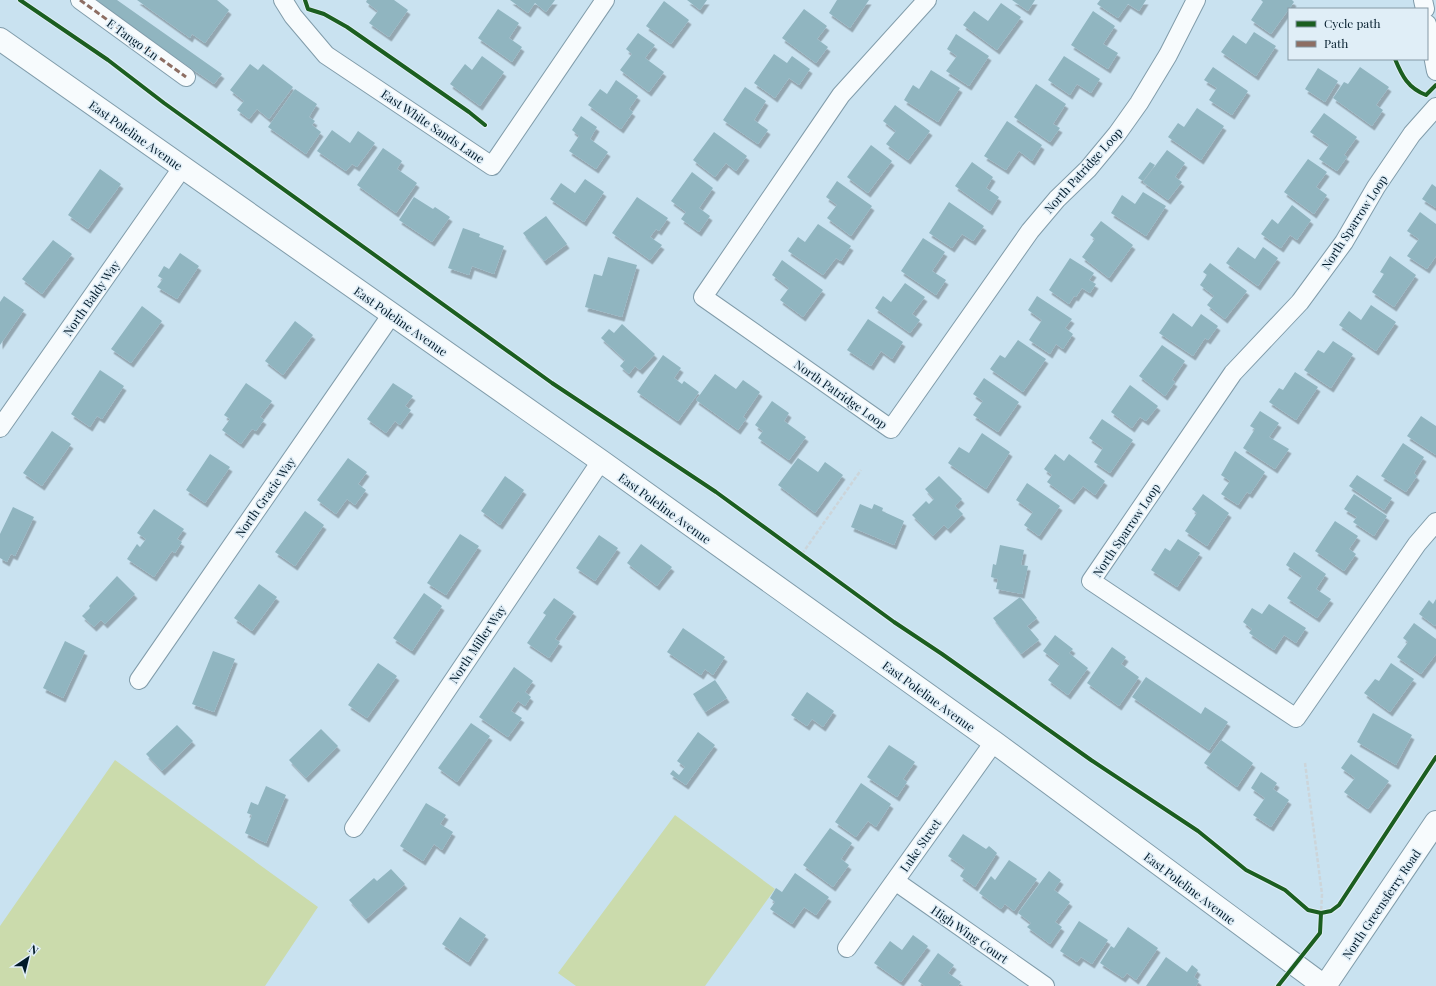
<svg xmlns="http://www.w3.org/2000/svg" width="1436" height="986" viewBox="0 0 1436 986" font-family="'Playfair Display',serif">
	<style>
		.green { fill: #cbdbac }
		.building { fill: #90b5c0; filter: url(#shadow) }
		.lines { fill: none; stroke-linecap: round; stroke-linejoin: round }
		.minor-casing { stroke: #819caa; stroke-width: 20 }
		.secondary-casing { stroke: #819caa; stroke-width: 24 }
		.path { stroke: #ccd5da; stroke-width: 2.5; stroke-dasharray: 4 2; stroke-linecap: butt }
		.minor { stroke: #f7fbfd; stroke-width: 18 }
		.secondary { stroke: #f7fbfd; stroke-width: 22 }
		.quiet { stroke: #8d6e63; stroke-width: 3; stroke-dasharray: 6 3; stroke-linecap: butt }
		.cycleway-casing { stroke: #e0eef7; stroke-width: 6 }
		.cycleway { stroke: #1b5e20; stroke-width: 4 }
		.labels { text-anchor: middle; dominant-baseline: central; stroke-width: 3; stroke-linejoin: round; paint-order: stroke }
		.street-label { font-size: 12px; fill: #001a2a; stroke: #e0eef7 }
	</style>
	<defs>
		<filter id="shadow"><feDropShadow dx="2.5" dy="4.5" stdDeviation="0" flood-color="#0004"/></filter>
	</defs>
	<rect width="100%" height="100%" fill="#c9e2f0"/>
	<path class="green" d="M115 760 318 907 265 986H0V926Z
		M675 815 775 889 705 986H576L558 973Z"/>
	<path class="building" d="M92 0H117L222 74 214 84Z
		M137 0H217L229 10 205 43 192 34 190 38Z
		M367 0H394L408 10 389 37 369 23 378 11 366 2Z
		M510 0H555L546 12 535 3 528 13Z
		M687 0H707L700 10Z
		M837 0H869L850 28 829 13Z
		M1012 0H1035L1028 11Z
		M1100 0H1146L1139 11 1128 4 1118 18 1097 4Z
		M1261 0H1292L1294 2 1271 34 1251 20 1263 2Z
		M664 1 689 20 671 44 646 26Z
		M1001 3 1021 17 997 50 963 25 974 11 988 21Z
		M498 9 519 23 509 38 522 47 512 62 478 38Z
		M804 9 827 26 817 39 828 47 816 63 782 38Z
		M1093 11 1115 26 1103 44 1118 53 1108 69 1071 45Z
		M1254 32 1276 46 1256 76 1221 52 1233 35 1246 44Z
		M638 33 655 45 645 58 664 72 649 92 620 70 632 54 626 49Z
		M956 34 989 56 969 86 946 71 957 56 947 49Z
		M774 54 787 63 792 56 810 69 799 85 789 78 775 98 754 83Z
		M482 56 504 72 480 106 450 84 465 64 472 70Z
		M1064 56 1100 79 1091 93 1077 84 1070 95 1048 80Z
		M250 64 258 70 263 64 293 87 269 119 257 109 249 119 237 110 244 101 230 90Z
		M1213 67 1248 91 1232 115 1209 100 1217 88 1204 80Z
		M1360 67 1389 87 1376 105 1383 110 1372 126 1333 98 1344 82 1348 84Z
		M1318 68 1338 81 1325 102 1305 89Z
		M931 70 960 88 938 122 904 100 913 85 919 89Z
		M616 80 638 96 629 109 633 112 621 129 588 105 600 89 607 94Z
		M1036 84 1066 104 1053 124 1060 128 1050 142 1014 117Z
		M745 87 766 101 754 120 768 130 758 144 723 120Z
		M295 89 317 104 309 117 315 121 312 125 321 132 306 154 268 127Z
		M895 105 930 131 908 160 886 144 896 131 883 121Z
		M1197 108 1224 126 1201 160 1168 137 1178 123 1184 127Z
		M1324 113 1357 137 1344 155 1347 157 1337 171 1319 159 1329 145 1310 132Z
		M581 116 597 127 590 139 608 152 596 169 569 151 579 136 572 130Z
		M1007 121 1042 145 1032 161 1019 151 1006 170 984 156Z
		M332 130 350 143 358 131 375 143 357 167 352 164 346 171 317 151Z
		M714 132 747 156 736 171 726 163 715 177 693 160Z
		M871 145 892 161 868 193 847 177Z
		M383 148 402 161 397 169 417 183 396 213 357 185Z
		M1167 150 1185 163 1175 177 1182 182 1168 200 1143 182Z
		M1308 159 1327 172 1316 187 1327 195 1314 214 1284 192Z
		M972 162 993 177 986 188 999 197 990 211 955 186Z
		M1150 162 1155 165 1143 181 1138 178Z
		M100 169 121 184 88 229 68 215Z
		M692 172 713 188 699 208 710 216 699 232 681 219 686 212 671 201Z
		M585 179 604 192 584 222 550 199 561 183 575 193Z
		M837 181 872 206 851 236 827 218 837 205 826 197Z
		M1432 184 1436 187V208L1422 199Z
		M1143 192 1166 206 1146 236 1111 213 1122 195 1135 204Z
		M414 197 433 209 435 207 450 217 432 242 399 220Z
		M637 197 668 218 659 231 656 229 650 237 662 245 650 260 612 233Z
		M949 202 984 226 973 241 962 234 952 248 929 233Z
		M1292 205 1311 220 1297 240 1290 235 1281 248 1261 234 1272 219 1278 224Z
		M1420 212 1436 224V256L1427 269 1407 256 1419 239 1407 231Z
		M546 216 567 244 544 261 523 233Z
		M1101 221 1133 245 1109 278 1082 257 1095 239 1090 235Z
		M818 224 851 246 841 261 836 258 823 275 788 251 798 237 805 242Z
		M463 228 480 234 479 237 504 246 494 274 472 266 469 275 448 268Z
		M923 238 945 252 932 271 946 280 936 295 901 271Z
		M53 240 72 254 42 294 22 279Z
		M1238 247 1255 259 1263 247 1278 258 1258 286 1226 263Z
		M180 253 199 266 177 299 157 287 163 279 158 276 164 266 169 269Z
		M1390 256 1416 275 1394 307 1372 292 1384 274 1380 272Z
		M608 257 637 265 622 317 585 307 594 274 602 276Z
		M1070 258 1094 273 1089 280 1096 284 1090 293 1082 288 1076 297 1074 296 1069 304 1049 290Z
		M782 260 823 290 803 317 780 300 789 288 772 275Z
		M1210 263 1247 291 1225 319 1207 305 1214 296 1200 285 1207 275 1203 272Z
		M905 283 925 297 912 314 920 320 910 333 875 308 883 296 891 302Z
		M4 296 24 310 0 345V302Z
		M1037 296 1072 319 1065 328 1073 334 1063 349 1056 344 1050 354 1029 340 1042 320 1028 310Z
		M1371 305 1396 322 1376 351 1339 325 1349 311 1361 320Z
		M142 306 162 321 131 363 111 349Z
		M1173 313 1192 327 1201 314 1218 326 1208 340 1205 338 1193 356 1159 333Z
		M868 319 903 342 892 359 881 351 871 366 847 350Z
		M295 321 313 335 283 375 265 361Z
		M622 324 655 354 640 370 635 366 629 374 620 366 625 360 601 338 609 329 614 333Z
		M1018 340 1046 359 1023 392 990 369 1000 355 1005 358Z
		M1333 341 1353 354 1331 388 1304 370 1318 350 1324 353Z
		M1162 345 1185 361 1172 380 1175 382 1165 396 1139 376Z
		M663 355 681 368 674 378 682 384 684 381 699 392 678 421 637 392Z
		M100 370 124 386 102 419 97 416 90 427 71 414Z
		M1295 372 1318 387 1296 420 1269 402 1279 388 1283 390Z
		M715 374 736 389 743 380 760 392 743 417 746 419 738 430 696 400Z
		M984 378 1019 402 998 432 973 415 983 401 973 394Z
		M246 383 272 401 260 417 264 420 256 431 252 429 241 444 222 430 230 419 224 415Z
		M393 383 413 396 405 406 411 410 400 425 395 421 386 433 367 419Z
		M1130 385 1158 406 1146 421 1140 417 1132 428 1111 412Z
		M772 401 789 413 784 421 806 437 789 460 758 438 763 431 755 425Z
		M1260 411 1279 423 1269 437 1289 449 1275 469 1243 448 1255 429 1250 426Z
		M1421 416 1436 426V455L1407 436Z
		M1102 419 1133 440 1110 473 1094 462 1103 448 1089 438Z
		M52 431 71 444 42 486 23 473Z
		M982 433 1010 452 986 489 948 463 959 447 969 453Z
		M1403 443 1424 457 1414 473 1417 476 1406 492 1381 476Z
		M1235 451 1265 472 1250 494 1247 492 1238 505 1221 494 1230 481 1221 475Z
		M210 454 230 467 205 503 186 490Z
		M1055 454 1064 461 1069 454 1105 481 1095 495 1083 486 1072 500 1047 482 1052 475 1044 469Z
		M348 458 367 472 358 484 366 490 355 505 347 499 336 514 317 500Z
		M798 458 818 472 825 462 843 475 815 513 778 485Z
		M1357 475 1392 498 1384 510 1349 486Z
		M505 476 524 490 500 525 481 511Z
		M939 476 962 499 955 506 963 514 948 529 944 525 933 536 912 515 926 501 929 504 934 499 925 489Z
		M1027 483 1060 506 1039 536 1024 525 1033 512 1016 500Z
		M1203 494 1229 513 1207 546 1185 531 1197 513 1192 509Z
		M1354 494 1387 516 1374 536 1353 522 1357 517 1344 509Z
		M860 504 872 509 874 504 883 508 882 511 904 521 894 545 851 527Z
		M13 507 34 517 15 556 11 554 7 562 0 558V534Z
		M154 509 184 529 177 539 182 542 175 553 172 551 154 577 127 559 137 544 140 547 146 539 137 533Z
		M305 511 324 525 295 566 275 552Z
		M1335 521 1358 536 1349 549 1356 554 1344 571 1315 551Z
		M460 534 479 546 446 595 427 583Z
		M599 535 618 548 595 581 576 568Z
		M1178 539 1200 553 1177 587 1151 570 1165 548 1170 551Z
		M641 544 672 567 657 586 627 563Z
		M1000 545 1024 550 1021 565 1028 566 1022 594 996 589 998 579 991 577 993 564 996 565Z
		M1294 552 1326 574 1316 589 1331 599 1317 618 1287 598 1302 576 1286 565Z
		M117 576 135 594 105 624 101 620 94 627 82 616 90 608 89 606Z
		M259 584 277 597 252 631 234 618Z
		M424 593 442 606 412 651 393 638Z
		M1020 597 1037 618 1027 626 1039 640 1021 654 993 618Z
		M554 598 574 612 555 639 560 642 549 658 527 643 546 615 543 613Z
		M1436 599V624L1435 626 1419 614 1429 600 1433 604Z
		M1269 604 1306 628 1296 643 1284 635 1274 650 1249 633 1252 629 1243 622 1252 608 1262 614Z
		M1414 623 1436 639V654L1421 674 1397 657 1408 642 1403 638Z
		M683 628 725 657 713 675 705 669 701 675 667 652Z
		M1055 635 1073 649 1069 653 1088 668 1068 695 1048 680 1060 664 1043 651Z
		M65 641 85 651 63 698 43 688Z
		M1112 647 1126 657 1121 664 1139 677 1119 706 1087 683Z
		M213 651 235 659 214 712 192 704Z
		M378 663 397 676 367 718 348 705Z
		M1391 663 1414 679 1390 712 1364 693 1375 679 1379 681Z
		M514 667 533 681 525 692 531 697 525 706 518 701 511 711 522 718 508 737 479 717Z
		M1146 677 1201 714 1205 707 1228 722 1209 750 1132 697Z
		M715 680 727 698 705 712 693 694Z
		M807 692 834 711 823 727 812 719 807 726 791 715Z
		M1373 713 1412 735 1396 765 1357 742Z
		M471 723 490 736 457 782 438 768Z
		M177 725 193 741 162 771 146 754Z
		M321 729 338 746 306 778 289 760Z
		M698 732 715 745 686 785 670 774 673 770 679 775 685 767 677 761Z
		M1221 740 1253 763 1237 787 1204 763Z
		M889 745 915 762 903 779 907 782 897 797 867 777Z
		M1351 754 1389 781 1368 809 1344 792 1355 778 1341 768Z
		M1261 772 1277 783 1273 789 1289 800 1271 827 1253 815 1265 798 1251 788Z
		M861 783 891 804 876 827 868 821 856 837 835 822Z
		M266 786 286 795 266 843 245 833 252 815 247 813 251 802 258 805Z
		M426 803 446 815 440 824 453 832 442 850 434 844 423 861 400 846Z
		M830 828 852 843 841 859 849 865 833 887 803 865Z
		M963 834 986 849 989 846 997 853 975 887 960 876 965 868 948 856Z
		M1009 860 1037 879 1014 911 1005 904 1001 909 979 893 991 876 995 880Z
		M391 869 405 884 366 919 349 900 374 878 377 881Z
		M1049 871 1061 880 1054 890 1070 902 1055 922 1062 927 1050 944 1027 927 1031 923 1018 913Z
		M795 873 829 897 816 915 804 907 792 924 770 909 775 902 770 898 776 888 782 892Z
		M460 917 486 935 468 962 442 944Z
		M1079 921 1108 940 1092 964 1081 957 1077 962 1060 951Z
		M1128 927 1158 948 1136 980 1127 973 1123 978 1100 963 1111 946 1114 948Z
		M913 935 928 946 901 982 874 963 890 941 902 950Z
		M938 953 954 965 948 973 961 982 958 986H925L918 981Z
		M1166 957 1187 972 1192 965 1198 970 1194 977 1199 981 1196 986H1146Z"/>
	<g class="lines">
		<defs>
			<path id="minor" d="M80 0 186 77
				M283 0 293 16 326 55 492 166 605 0
				M927 0 841 95 703 297 891 429 1030 231 1057 199 1088 169 1117 134 1139 103 1168 55 1196 0
				M1423 0 1425 9
				M1427 24 1436 71
				M1436 107 1412 134 1376 187 1344 242 1300 302 1233 373 1091 581 1296 718 1417 544 1436 522
				M0 428 182 168
				M139 680 392 314
				M354 828 601 461
				M895 881 1045 986
				M847 948 994 742"/>
			<path id="secondary" d="M0 39 601 461 994 742 1324 986
				M1325 986 1436 822"/>
		</defs>
		<use href="#minor" class="minor-casing"/>
		<use href="#secondary" class="secondary-casing"/>
		<path class="path" d="M802 554 861 470
			M1305 763 1322 894 1321 913"/>
		<use href="#minor" class="minor"/>
		<use href="#secondary" class="secondary"/>
		<path class="quiet" d="M80 0 186 77"/>
		<defs>
			<path id="cycleway" d="M20 0 108 60 164 103 552 383 716 492 894 622 942 654 1091 760 1198 831 1246 870 1285 890 1308 910 1321 913 1331 911 1339 905 1436 757
				M305 0 308 9 324 14 347 27 469 112 485 125
				M1395 59C1402 76 1408 88 1426 95L1436 85
				M1278 986 1320 933 1321 913"/>
		</defs>
		<use href="#cycleway" class="cycleway-casing"/>
		<use href="#cycleway" class="cycleway"/>
	</g>
	<g class="labels">
		<g class="street-label">
			<text transform="translate(133 39) rotate(36)">E Tango Ln</text>
			<text transform="translate(433 126) rotate(34)">East White Sands Lane</text>
			<text transform="translate(136 135) rotate(35)">East Poleline Avenue</text>
			<text transform="translate(1083 170) rotate(-48)">North Patridge Loop</text>
			<text transform="translate(1354 222) rotate(-57)">North Sparrow Loop</text>
			<text transform="translate(91 298) rotate(-55)">North Baldy Way</text>
			<text transform="translate(401 321) rotate(35)">East Poleline Avenue</text>
			<text transform="translate(841 394) rotate(35)">North Patridge Loop</text>
			<text transform="translate(265 497) rotate(-55)">North Gracie Way</text>
			<text transform="translate(665 508) rotate(36)">East Poleline Avenue</text>
			<text transform="translate(1126 530) rotate(-56)">North Sparrow Loop</text>
			<text transform="translate(477 644) rotate(-56)">North Miller Way</text>
			<text transform="translate(929 696) rotate(36)">East Poleline Avenue</text>
			<text transform="translate(920 845) rotate(-55)">Luke Street</text>
			<text transform="translate(1190 888) rotate(37)">East Poleline Avenue</text>
			<text transform="translate(1381 904) rotate(-56)">North Greensferry Road</text>
			<text transform="translate(970 934) rotate(35)">High Wing Court</text>
		</g>
	</g>
	<rect x="1288" y="8" width="140" height="52" fill="#e0eef7" stroke="#8699a5"/>
	<rect x="1296" y="21" width="20" height="6" fill="#1b5e20" stroke="#8699a5"/>
	<text x="1324" y="28" font-size="12" fill="#001a2a">Cycle path</text>
	<rect x="1296" y="41" width="20" height="6" fill="#8d6e63" stroke="#8699a5"/>
	<text x="1324" y="48" font-size="12" fill="#001a2a">Path</text>
	<g transform="translate(28 958) rotate(35)" stroke="#e0eef7" stroke-width="3" paint-order="stroke">
	<path d="M0-3L7 15L0 10L-7 15Z" fill="#001a2a"/>
	<text y="-6" font-size="11" font-weight="bold" text-anchor="middle" fill="#001a2a">N</text>
	</g>
</svg>
